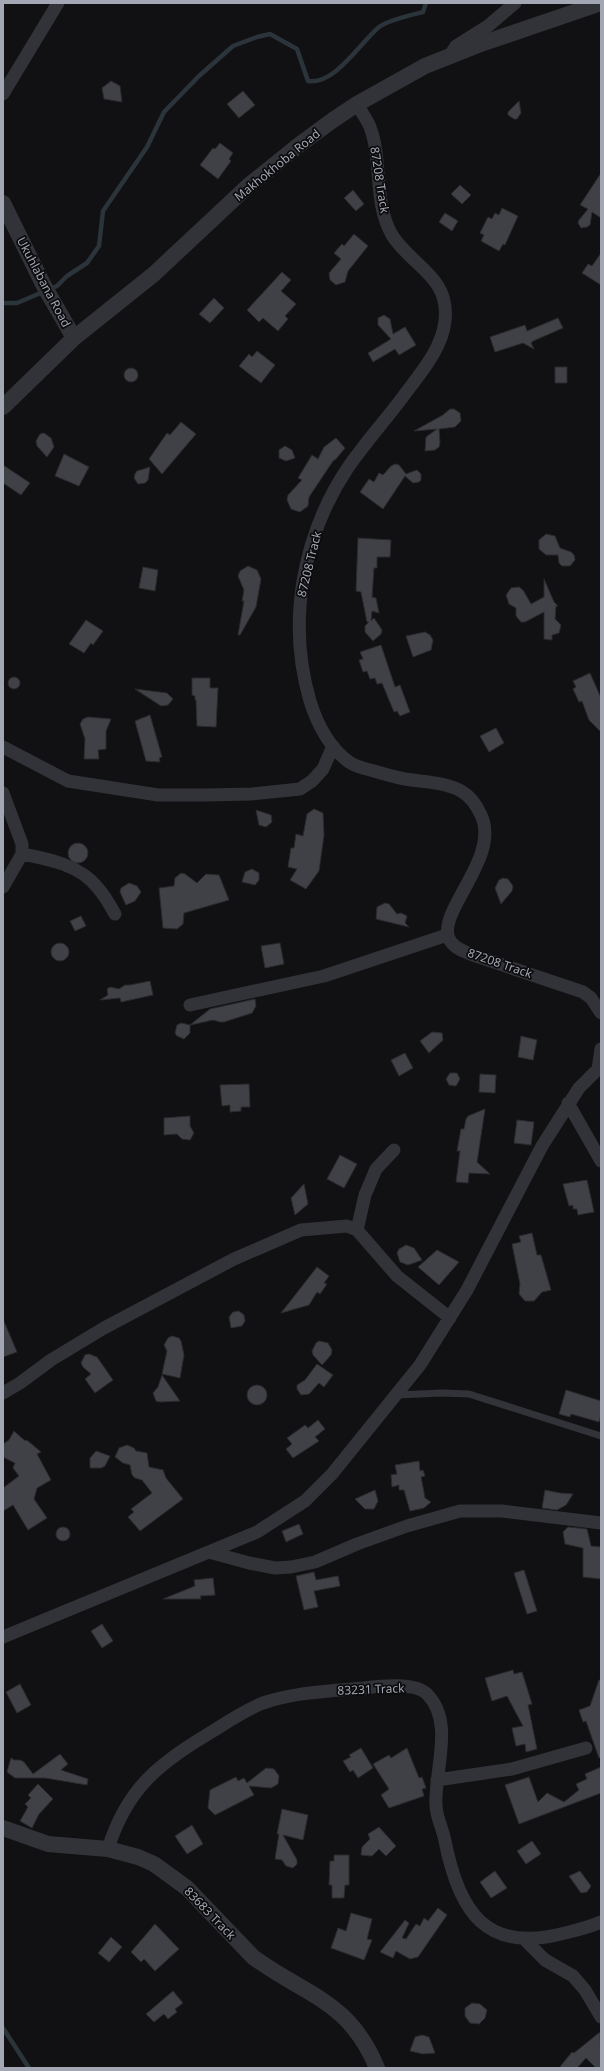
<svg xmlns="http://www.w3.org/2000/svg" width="604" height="2071" viewBox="0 0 604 2071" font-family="'Noto Sans',sans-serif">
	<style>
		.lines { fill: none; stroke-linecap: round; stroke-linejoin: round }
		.stream { stroke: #2b333b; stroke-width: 4.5 }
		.building { fill: #404146; stroke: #2b2b2f }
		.service { stroke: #323338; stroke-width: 7 }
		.minor { stroke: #323338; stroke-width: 13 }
		.tertiary { stroke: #323338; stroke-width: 16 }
		.labels { text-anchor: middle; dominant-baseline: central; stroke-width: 3.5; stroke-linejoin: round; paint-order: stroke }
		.street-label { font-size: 12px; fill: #a3a7b3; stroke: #0c0c0e }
	</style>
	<rect width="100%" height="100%" fill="#111113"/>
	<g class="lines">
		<path class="stream" d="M3 303H17L57 286 67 276 87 263 99 246 103 211 147 147 164 112 199 76 233 46 257 37 270 34 297 49 308 81C335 85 360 43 379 27 388 20 411 15 423 12L426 3
			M3 2028 29 2068"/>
	</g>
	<path class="building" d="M111 81 120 86 122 102 104 99 102 88Z
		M243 91 255 105 239 118 227 104Z
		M519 101 521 113 517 119H514L508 115V112Z
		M220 143 233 153 229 159 231 161 218 179 200 165 213 148 215 149Z
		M601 173V218L592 212 590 225 587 227 581 228 578 223 579 220 588 209 580 205Z
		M460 185 471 195 462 204 451 194Z
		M353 190 364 204 356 211 344 198Z
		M502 208 518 216 505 245 503 244 499 251 481 241 484 235 480 233 488 217 492 219 495 213 499 215Z
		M445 213 458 221 452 231 439 222Z
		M354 234 368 246 348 271 345 282 336 285 330 280 329 273 341 259 334 253 342 244 344 246Z
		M601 253V285L582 273 588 264 592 266Z
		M282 272 291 280 281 291 296 304 285 316 288 319 278 331 263 318 259 322 247 310Z
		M214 298 224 308 210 323 199 314Z
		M384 315 390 319 393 334 405 327 416 345 399 355 395 349 373 362 368 353 391 339 378 325V318Z
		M558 318 563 328 533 341 531 343 534 349 523 343 495 352 490 337 525 325 527 331Z
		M257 351 275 365 261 383 239 366 249 354 252 357Z
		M555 367H567V383H555Z
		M124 375a7 7 0 1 1 14 0a7 7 0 1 1-14 0Z
		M450 409H454L460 413 461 421 455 427 439 429 440 443 439 447 435 450 425 451 426 437 437 429 414 431 443 415Z
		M181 422 196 434 162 474 149 459 167 433 170 435Z
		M44 433 51 438 54 447 47 457 37 446 36 441 40 434Z
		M336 438 345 448 336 459 333 461 309 497 308 506 300 512 291 509 287 500 288 495 302 480 298 478 312 455 318 459 324 447Z
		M285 446 292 450 295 458 286 461 279 458V450Z
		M64 454 89 467 79 486 55 476Z
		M395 464 399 465 406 474 417 470 421 474V480L419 482 413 483 405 476 383 509 360 492 369 479 374 482 379 473 383 475 391 466Z
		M3 465 30 483 21 495 3 483Z
		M150 467 148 480 145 483 138 484 134 478 135 474 137 471Z
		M546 534 555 536 560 548 571 552 574 555 575 560 570 566H562L559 563 558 555H546L539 549V540Z
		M358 538 391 540 390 557H377V568H374L372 597 376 598 379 613 372 611 371 621 374 618 382 630 381 634 373 641 365 632V626L369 622H367L361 592 356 591Z
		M248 566 257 570 261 579 256 607 240 635H238L244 601H242L244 590 238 576 240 571Z
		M143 567 158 570 155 591 139 588Z
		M544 579 554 602 558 606H556L555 619 561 625 559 633 552 635V640L544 639V612L525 622H521L516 616V608L509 604 506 595 511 588 519 587 523 590 531 604 544 597Z
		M86 620 103 631 93 645 91 643 84 653 69 644Z
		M425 632 430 635 433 640 431 650 413 657 406 636Z
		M381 645 395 687 400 685 410 712 400 716 397 711 394 712 382 683 377 684 375 678 370 679 367 671 363 672 359 660 363 659 360 652Z
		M590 673 601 698V732L589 720 582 701 579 702 573 689 576 687 573 681Z
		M8 683a6 6 0 1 1 12 0a6 6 0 1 1-12 0Z
		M192 678H210V688H218L216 727 197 726 196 700H195V696L192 695Z
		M135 689 167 693 173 699 168 705 161 706Z
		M150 715 162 757 159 758 160 762 146 761 135 721Z
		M88 717 111 719 106 731V749L98 750 99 759H84L85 739 80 724 83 719Z
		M496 728 504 743 489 752 480 736Z
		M314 809 323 813 324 835 319 871 306 889 290 880 297 869 288 867 291 848H294L296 834 303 836 307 814Z
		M256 810 271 815 272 822 266 827 259 825Z
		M68 853a10 10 0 1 1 20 0a10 10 0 1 1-20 0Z
		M252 869 259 873V880L255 885 242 882 245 872Z
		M181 873 185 874 197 883 206 874 219 875 229 900 184 913 183 924 177 929 163 928 159 888 174 886 175 878Z
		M503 878 508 879 513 886 512 891 501 904 495 888 499 880Z
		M129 883 137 886 141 892 135 901 126 905 120 892 121 888Z
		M385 903 389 904 397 914 401 913 407 916 405 923 409 927 376 919 377 907Z
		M81 916 86 926 75 931 70 921Z
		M51 952a9 9 0 1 1 18 0a9 9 0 1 1-18 0Z
		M280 943 284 964 265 968 261 946Z
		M150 981 153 995 121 1002 120 998 100 1000 108 995 107 989 110 987 119 989 125 985H130Z
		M255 999 256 1006 252 1013 224 1022H220L213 1020 190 1025V1033L184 1039 177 1036 175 1033 177 1025 181 1023 190 1025 210 1009Z
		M432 1032 442 1033 443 1040 429 1053 420 1041Z
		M521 1036 537 1040 533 1060 518 1057Z
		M405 1053 413 1068 399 1076 391 1060Z
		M450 1073H457L460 1079 456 1086 449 1085 446 1079Z
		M480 1074 496 1075 495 1093 479 1092Z
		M249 1084 250 1107H241V1111L230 1112V1105L222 1106 220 1085Z
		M485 1109 477 1162 490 1174 469 1173 468 1183 456 1182 460 1151H457L461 1129H464L466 1119 468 1116Z
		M190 1116V1126L194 1133 190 1140 182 1139 177 1134 164 1135V1118Z
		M517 1120 534 1122 531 1145 514 1143Z
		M340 1155 357 1164 344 1188 327 1179Z
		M587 1180 594 1212 578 1215 577 1209H573V1205L569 1206 563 1184Z
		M304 1184 308 1204 295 1215 291 1198Z
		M532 1233 537 1255H541L551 1290 542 1292 534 1301H525L519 1294 520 1284 512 1244 521 1242 519 1236Z
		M406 1245 414 1248 422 1260 408 1265 400 1262 397 1253 399 1249Z
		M437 1250 459 1262 439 1285 418 1267Z
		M317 1267 329 1276 324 1283 327 1284 320 1294 317 1292 309 1305 281 1313Z
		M239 1311 244 1315 245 1321 242 1326 231 1328 229 1317 233 1312Z
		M3 1319 17 1352 3 1357Z
		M172 1336 179 1338 181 1341 184 1355 180 1378 162 1374 167 1351 164 1345 168 1338Z
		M319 1341 328 1343 332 1350 331 1355 322 1365 313 1355 312 1351 316 1343Z
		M89 1354 97 1357 113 1380 95 1393 85 1379 91 1374 83 1367 81 1363 85 1355Z
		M317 1364 333 1375 324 1387 319 1383 309 1394 301 1395 297 1389V1385L305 1380Z
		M162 1375 180 1401 160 1402 156 1401 153 1393 158 1387Z
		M247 1395a10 10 0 1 1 20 0a10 10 0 1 1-20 0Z
		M566 1390 601 1401V1415L599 1422 571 1414 570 1417 559 1414Z
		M318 1420 325 1429 315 1437 319 1441 293 1458 286 1449 292 1444 287 1438 305 1425 308 1428Z
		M14 1431 24 1440 28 1441 41 1452 37 1454 51 1480 37 1488 34 1499 47 1518 28 1530 13 1505 3 1511V1488L19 1476 13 1468 15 1463 3 1457V1444L9 1440Z
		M127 1445 134 1448 136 1451 147 1453 149 1467 163 1470 166 1478 183 1499 140 1531 128 1517 134 1512 131 1509 152 1493 142 1480 135 1478 132 1475 130 1465 123 1463 115 1457 119 1448Z
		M96 1451 110 1456 105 1466 101 1468H90V1458Z
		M419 1461 420 1471 423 1470 425 1476 421 1477 425 1498 431 1502 424 1508 410 1511 404 1490H399V1485L392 1487 391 1475 397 1474 395 1465Z
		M375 1490 378 1501 374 1509H365L355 1499Z
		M545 1490 560 1493 573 1494 566 1505 557 1510 542 1508Z
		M299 1524 303 1534 286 1542 282 1531Z
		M568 1527 587 1529 591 1546 601 1547V1579L583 1577V1548L565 1544 563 1532Z
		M56 1534a7 7 0 1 1 14 0a7 7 0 1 1-14 0Z
		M524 1570 537 1611 527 1614 514 1573Z
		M314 1572 316 1580 338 1576 340 1586 314 1591 318 1607 304 1610 296 1576Z
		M213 1578 215 1595 200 1596 201 1599H163L195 1586 194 1580Z
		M102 1624 113 1641 102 1648 91 1631Z
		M513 1670 514 1674 522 1672 532 1704 528 1705 537 1749 526 1752 525 1744 516 1746 512 1728 523 1726 507 1696 492 1701 485 1678Z
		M599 1680H601V1757L599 1758 586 1721 583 1722 579 1710 590 1706Z
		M20 1684 31 1705 17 1713 6 1692Z
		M361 1748 373 1768 358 1778 353 1770 350 1772 343 1761 351 1757 349 1755Z
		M407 1748 419 1778 422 1777 426 1788 422 1789 424 1796 389 1808 381 1795 389 1789 373 1764 389 1755 391 1758Z
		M60 1754 68 1764 61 1770 88 1779 87 1785 45 1778H15L7 1772 11 1758 14 1760H20L24 1762 33 1774Z
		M601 1767V1793L519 1824 505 1785 529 1777 538 1802 547 1793 564 1802 579 1790 576 1784 587 1779 585 1774Z
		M266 1768 274 1769 279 1776 278 1784 271 1788 249 1786 254 1795 215 1815 208 1808 210 1790 236 1777 238 1781 244 1778 247 1783Z
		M38 1784 53 1799 39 1814 32 1828 20 1821 28 1807 25 1804 31 1798 28 1795Z
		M282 1809 308 1815 303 1840 283 1835 297 1860V1864L293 1868 286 1866 282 1860 275 1859 279 1834H277Z
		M192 1825 203 1844 187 1854 175 1836Z
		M379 1827 396 1846 386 1856 379 1849 372 1856 361 1855 362 1847 370 1839 368 1834Z
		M532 1841 541 1854 526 1864 517 1851Z
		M334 1855H349V1885H345L344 1898H332V1885H329L330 1861H334Z
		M495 1871 507 1888 491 1898 480 1882Z
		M580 1871 591 1886 587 1892 581 1893 569 1876Z
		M438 1908 447 1915 418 1957 410 1959 396 1951 393 1958 380 1952 405 1920 409 1923 402 1938 406 1939 416 1924 420 1926 424 1918 428 1921Z
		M351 1913 372 1919 367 1939 372 1940 364 1960 331 1948 338 1928 346 1931Z
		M155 1924 179 1949 155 1971 144 1959 141 1962 131 1952Z
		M111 1937 122 1947 109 1962 98 1953Z
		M173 1991 183 2003 175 2009 177 2012 168 2019 164 2014 154 2022 146 2014Z
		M472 2003 480 2004 487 2010 485 2018 479 2024 470 2023 465 2016V2008Z
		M600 2032 601 2068H596L586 2058 577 2068H559L572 2052 574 2053Z
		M422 2035 429 2037 435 2053 423 2054 410 2051 415 2037Z"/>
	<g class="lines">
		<path class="service" d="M396 1395 442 1393 469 1394 601 1436"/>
		<path class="minor" d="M449 57 456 46 488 26 515 3
			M3 94 58 3
			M357 104C361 112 367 119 370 127 383 161 373 202 392 235 412 267 450 276 445 321 442 350 418 376 402 398 384 422 364 444 347 469 302 537 287 623 310 701 317 724 330 748 349 762 356 767 366 769 374 771 384 774 394 777 405 779 423 782 445 782 461 791 470 796 477 806 481 815 502 859 431 916 451 942 456 949 465 952 473 955L583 992 591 998 601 1013
			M3 747 68 781 158 795H206L251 794 300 789 312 781 323 769 333 746
			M3 793 22 844V854L3 887
			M22 854C49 859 80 865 98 888 105 896 110 905 115 914
			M190 1005 324 976 447 935
			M598 1069 601 1049
			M568 1103 601 1161
			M357 1230 365 1195 376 1169 394 1150
			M3 1393 20 1383 51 1360 104 1328 234 1259 301 1230 347 1226 357 1230 397 1276 450 1318
			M209 1552 249 1563 275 1568 291 1567 315 1562 357 1544 407 1526 460 1511H502L601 1523
			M3 1637 257 1532 305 1501 332 1474 420 1365 467 1290 542 1146 579 1088 601 1066
			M437 1780 512 1769 586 1748
			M108 1849C127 1787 160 1763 213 1731 229 1721 245 1710 263 1703 295 1692 330 1691 364 1688 380 1686 415 1682 427 1694 455 1722 434 1771 436 1805 436 1817 443 1829 445 1841 459 1912 486 1954 565 1933 577 1930 590 1927 601 1922
			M524 1939 545 1960 573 1976 585 1990 601 2017"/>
		<path class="tertiary" d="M3 203 44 286 74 338
			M3 407 74 338 154 274 248 186 299 145 333 120 357 104 425 66 478 45 601 3
			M3 1828 48 1844 108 1849 138 1857 154 1864 187 1888 253 1957C306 1996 349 2000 377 2068"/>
	</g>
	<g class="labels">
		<g class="street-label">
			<text transform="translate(277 165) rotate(-39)">Makhokhoba Road</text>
			<text transform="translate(380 180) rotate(81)">87208 Track</text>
			<text transform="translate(44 282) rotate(62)">Ukuhlabana Road</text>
			<text transform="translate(309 564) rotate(-76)">87208 Track</text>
			<text transform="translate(500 963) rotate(19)">87208 Track</text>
			<text transform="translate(371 1689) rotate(-2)">83231 Track</text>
			<text transform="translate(210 1913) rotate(46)">83683 Track</text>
		</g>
	</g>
	<rect width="604" height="2071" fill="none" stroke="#a3a7b3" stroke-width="8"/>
</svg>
